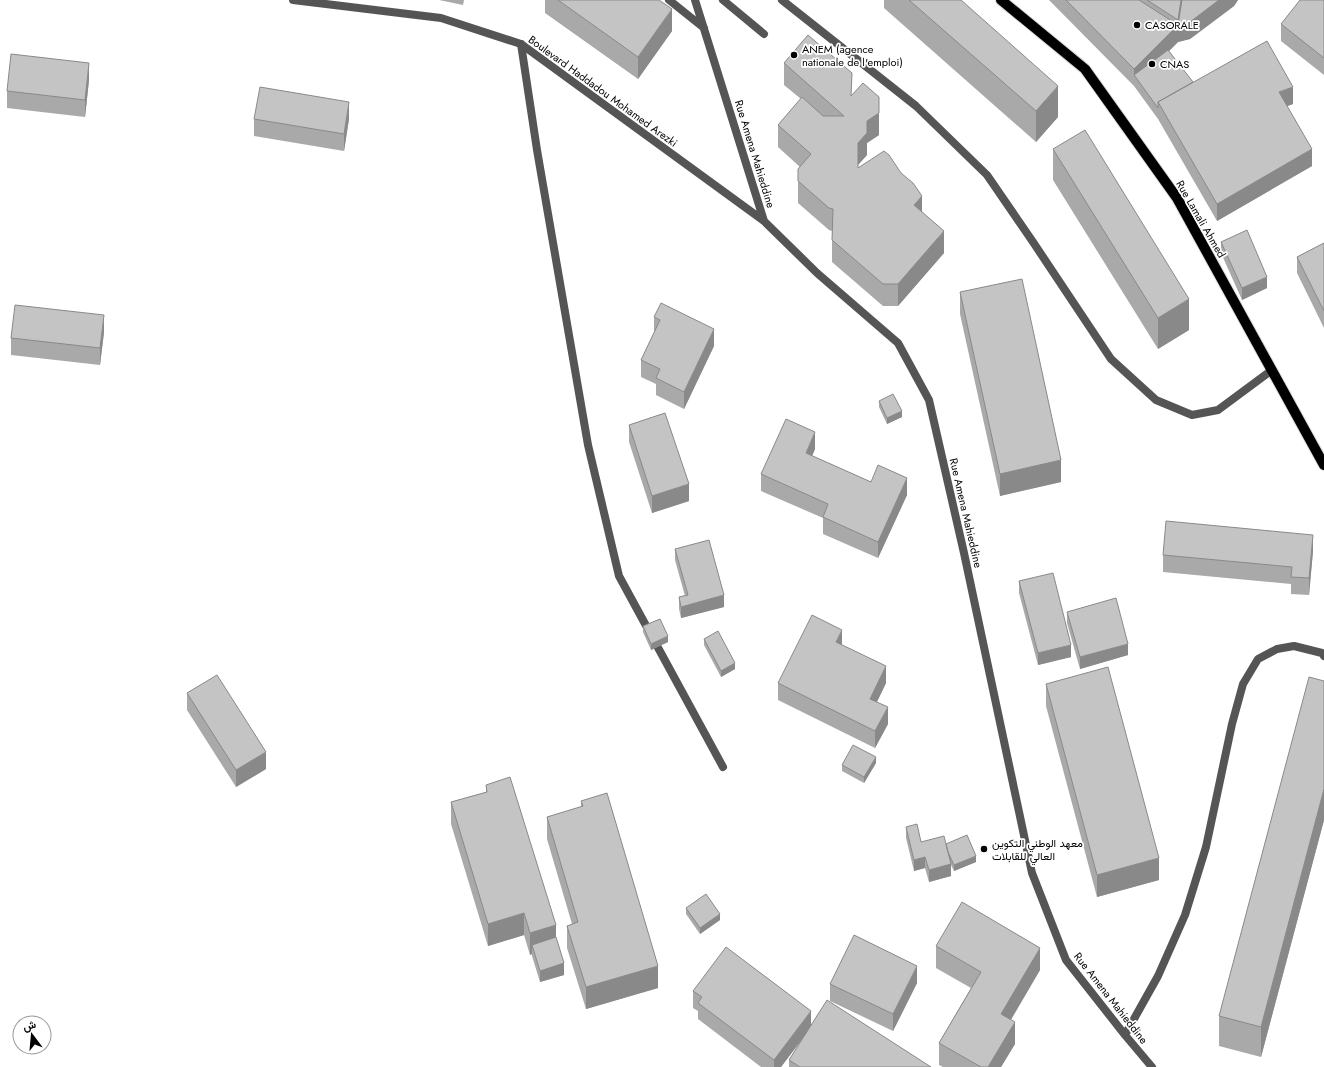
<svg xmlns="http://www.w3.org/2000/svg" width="1324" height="1067" viewBox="0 0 1324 1067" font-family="Jost,Vazirmatn,sans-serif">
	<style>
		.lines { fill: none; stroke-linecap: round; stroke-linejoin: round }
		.primary-casing { stroke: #dbdbdb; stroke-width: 12 }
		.lane { stroke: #555; stroke-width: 8 }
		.street { stroke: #555; stroke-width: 8 }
		.primary { stroke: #000; stroke-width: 10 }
		.wall { fill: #a9a9a9 }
		.shaded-wall { fill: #898989 }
		.building { fill: #c4c4c4; stroke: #898989 }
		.poi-dot { fill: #000; stroke: #fff; stroke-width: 1.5 }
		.labels { text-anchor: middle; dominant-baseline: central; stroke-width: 3.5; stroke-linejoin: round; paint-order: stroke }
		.poi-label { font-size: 11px; fill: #000; stroke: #fff; text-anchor: start }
		.street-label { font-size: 11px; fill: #000; stroke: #fff }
	</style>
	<rect width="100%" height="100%" fill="#fff"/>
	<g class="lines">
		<defs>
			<path id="primary" d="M1001 0 1085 69 1177 198 1324 465"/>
		</defs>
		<use href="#primary" class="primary-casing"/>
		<path class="lane" d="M723 0 764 34
			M782 0 916 106 987 175 1033 242 1111 359 1156 400 1192 415 1218 410 1272 370
			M521 44 537 150 588 445 619 576 723 767"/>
		<path class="street" d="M293 0 441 18 521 44 764 221
			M669 0 704 28
			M695 0 764 221 817 273 898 343 929 400 964 553 1032 873 1066 960 1125 1035 1152 1067
			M1125 1035 1158 976 1185 915 1206 847 1232 724 1243 684 1258 659 1277 649 1294 646 1322 653 1324 656"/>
		<use href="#primary" class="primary"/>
	</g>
	<path class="wall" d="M439 0H464L463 5Z
		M545 0H659L672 31 638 79 545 13Z
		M884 0H961L1058 117 1036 142 884 8Z
		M1049 0H1238L1234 6 1190 39 1178 42 1169 51 1193 83 1293 104 1287 106 1312 166 1217 221 1158 119 1134 86Z
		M1324 0V75L1281 41V24Z
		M784 63 852 96 879 135 867 143V155L858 165V168L922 211 944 253 898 306H883L832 262V231L829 230 798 203V169L800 167 778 147V125L801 99 784 85Z
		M89 80 85 117 7 108V91Z
		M254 119H349L344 151 254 136Z
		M1053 149 1189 330 1158 349 1053 180Z
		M1221 242 1267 288 1242 300 1221 253Z
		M1324 243V328L1297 273V257Z
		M960 292 1061 482 1000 496 960 314Z
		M654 317 714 346 684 409 656 395V384L641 377V360L654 333Z
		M104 332 100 365 11 355V338Z
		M879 401 902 417 887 424 879 407Z
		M629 425 689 501 652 513 629 442Z
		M815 449 812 456 871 482 907 495 878 558 823 534V518L761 491V474Z
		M675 549 724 607 681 618 679 609V597L685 596 675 560Z
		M1313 551 1309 595 1291 594V584L1163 572V555Z
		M1019 581 1071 657 1038 665 1019 593Z
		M1067 612 1128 655 1080 669 1067 623Z
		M643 626 668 642 651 650 643 632Z
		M704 639 735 669 721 677 704 645Z
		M842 645 886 683 877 702 888 724 875 748 778 700V683Z
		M1324 681V820L1261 1057 1219 1046V1016Z
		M1046 684 1159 880 1097 897 1046 706Z
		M187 693 266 769 236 787 187 710Z
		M876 763 864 783 842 771V765Z
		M486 785 556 937 564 975 540 982 532 956V954L530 955 524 935 488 946 451 824V802L486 792Z
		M581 801 658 988 586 1009 567 948V926L572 924 547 839V817L581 807Z
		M906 827 921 842 946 844 976 862 954 871 951 865V876L929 882 925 868 914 871 906 838Z
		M686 908 720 920 700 934 686 914Z
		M936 946 1040 970 1011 1020 1015 1044 1001 1067H943L939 1065V1043L971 988 936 968Z
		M917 983 893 1031 830 1001V984Z
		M693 991 811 1026 931 1067H789V1060L804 1037 781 1067H761L698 1019V1011L693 1008Z"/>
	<path class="shaded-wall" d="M1181 0H1238L1234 6 1190 39 1178 42V20Z
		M672 9V31L638 79V57Z
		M1178 25V42L1139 81 1134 75V69Z
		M89 63V80L85 117V100Z
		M1058 86V117L1036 142V111Z
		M1293 87V104L1279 109V92Z
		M879 97V135L867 143V155L858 165V143L867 121Z
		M349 102V119L344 151V134Z
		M1312 149V166L1217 221V204Z
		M922 196V218L914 205Z
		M944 231V253L898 306V284Z
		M1267 277V288L1242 300V288Z
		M1189 299V330L1158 349V318Z
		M104 315V332L100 365V348Z
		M714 329V346L684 409V392Z
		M902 411V417L887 424V418Z
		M815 432V449L806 470V453Z
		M1061 460V482L1000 496V474Z
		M907 478V495L878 558V542Z
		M689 484V501L652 513V496Z
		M1313 535V551L1309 595V578Z
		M724 595V607L681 618V607Z
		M842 630V647L836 642Z
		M668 636V642L651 650V644Z
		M1128 644V655L1080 669V657Z
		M1071 645V657L1038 665V653Z
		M735 663V669L721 677V671Z
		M886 666V683L870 716V699Z
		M888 707V724L875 748V731Z
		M266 752V769L236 787V770Z
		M876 757V763L864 783V777Z
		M1324 789V820L1261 1057V1027Z
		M976 856V862L954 871V865Z
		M925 857V868L914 871V860Z
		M1159 858V880L1097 897V875Z
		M951 864V876L929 882V870Z
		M524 913V935L488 946V924Z
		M720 914V920L700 934V928Z
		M556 925V947L532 945V954L530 955V933Z
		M1040 948V970L1001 1036V1014Z
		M564 963V975L540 982V971Z
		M658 966V988L586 1009V987Z
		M917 966V983L893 1031V1014Z
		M811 1011V1027L781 1067H774V1060Z
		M1015 1022V1044L1001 1067H988Z"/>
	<path class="building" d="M558 0H659L672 9 638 57Z
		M909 0H961L1058 86 1036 111Z
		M1066 0H1139L1178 25 1134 69Z
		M1147 0H1181L1178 20Z
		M1182 0H1219L1190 22 1178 25Z
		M1300 0H1324V58L1281 24Z
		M808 35 852 73 851 96 863 83 879 97V113L867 121V133L858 143V168L884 151 889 155 901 173 913 183 922 196 914 205 944 231 898 284H883L832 240 833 209 829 208 798 181V169L811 154 778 125 802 97 823 116H844L784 63Z
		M1267 41 1293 87 1279 92 1312 149 1217 204 1158 102Z
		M1168 50 1193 82 1158 102V108L1134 75Z
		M11 54 89 63 85 100 7 91Z
		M260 87 349 102 344 134 254 119Z
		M1085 130 1189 299 1158 318 1053 149Z
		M1247 230 1267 277 1242 288 1221 242Z
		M1324 243V311L1297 257Z
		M1022 279 1061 460 1000 474 960 292Z
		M661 303 714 329 684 392 656 378 660 369 641 360 660 320 654 317Z
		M15 305 104 315 100 348 11 338Z
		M893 394 902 411 887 418 879 401Z
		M665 413 689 484 652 496 629 425Z
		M786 419 815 432 806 453 871 482 878 465 907 478 878 542 823 517 828 504 761 474Z
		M1166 521 1313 535 1309 578 1291 577 1292 567 1163 555Z
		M709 540 724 595 681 607 679 597 688 595 675 549Z
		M1053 573 1071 645 1038 653 1019 581Z
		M1116 598 1128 644 1080 657 1067 612Z
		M812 615 842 630 836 642 886 666 870 699 888 707 875 731 778 683Z
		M660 619 668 636 651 644 643 626Z
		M718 631 735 663 721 671 704 639Z
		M1108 667 1159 858 1097 875 1046 684Z
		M217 675 266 752 236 770 187 693Z
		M1309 677 1324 681V789L1261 1027 1219 1016Z
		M853 745 876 757 864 777 842 765Z
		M510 777 556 925 530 933 524 913 488 924 451 802 487 792 486 785Z
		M607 793 658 966 586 987 567 926 578 922 547 817 583 806 581 801Z
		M917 824 921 842 944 836 951 864 929 870 925 857 914 860 906 827Z
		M967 835 976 856 954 865 948 852 946 844Z
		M706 894 720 914 700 928 686 908Z
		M962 902 1040 948 1001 1014 1015 1022 988 1067H981L939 1043 981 972 936 946Z
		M854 935 917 966 893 1014 830 984Z
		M556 937 564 963 540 971 532 945Z
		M726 947 811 1011 774 1060 698 1003 702 997 693 991Z
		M827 1000 931 1067H800L789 1060Z"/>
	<g class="poi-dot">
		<circle cx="1137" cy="25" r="4"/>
		<circle cx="794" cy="55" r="4"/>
		<circle cx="1152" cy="64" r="4"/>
		<circle cx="984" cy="849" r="4"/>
	</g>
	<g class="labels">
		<g class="poi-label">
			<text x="1145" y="25">CASORALE</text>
			<text x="802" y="49">ANEM (agence<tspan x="802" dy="13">nationale de l'emploi)</tspan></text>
			<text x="1160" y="64">CNAS</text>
			<text x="992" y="843">معهد الوطني التكوين<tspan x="992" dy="13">العالي للقابلات</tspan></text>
		</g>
		<g class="street-label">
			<text transform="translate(603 91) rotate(36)">Boulevard Haddadou Mohamed Arezki</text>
			<text transform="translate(755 154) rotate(73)">Rue Amena Mahieddine</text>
			<text transform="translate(1201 219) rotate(60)">Rue Lamali Ahmed</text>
			<text transform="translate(966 513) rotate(77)">Rue Amena Mahieddine</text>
			<text transform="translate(1111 998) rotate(52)">Rue Amena Mahieddine</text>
		</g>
	</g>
	<g transform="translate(32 1035) rotate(344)"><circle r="19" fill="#ffffff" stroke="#999999"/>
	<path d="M0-3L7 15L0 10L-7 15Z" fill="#000000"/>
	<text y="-6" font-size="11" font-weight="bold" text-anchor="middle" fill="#000000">ش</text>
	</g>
</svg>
